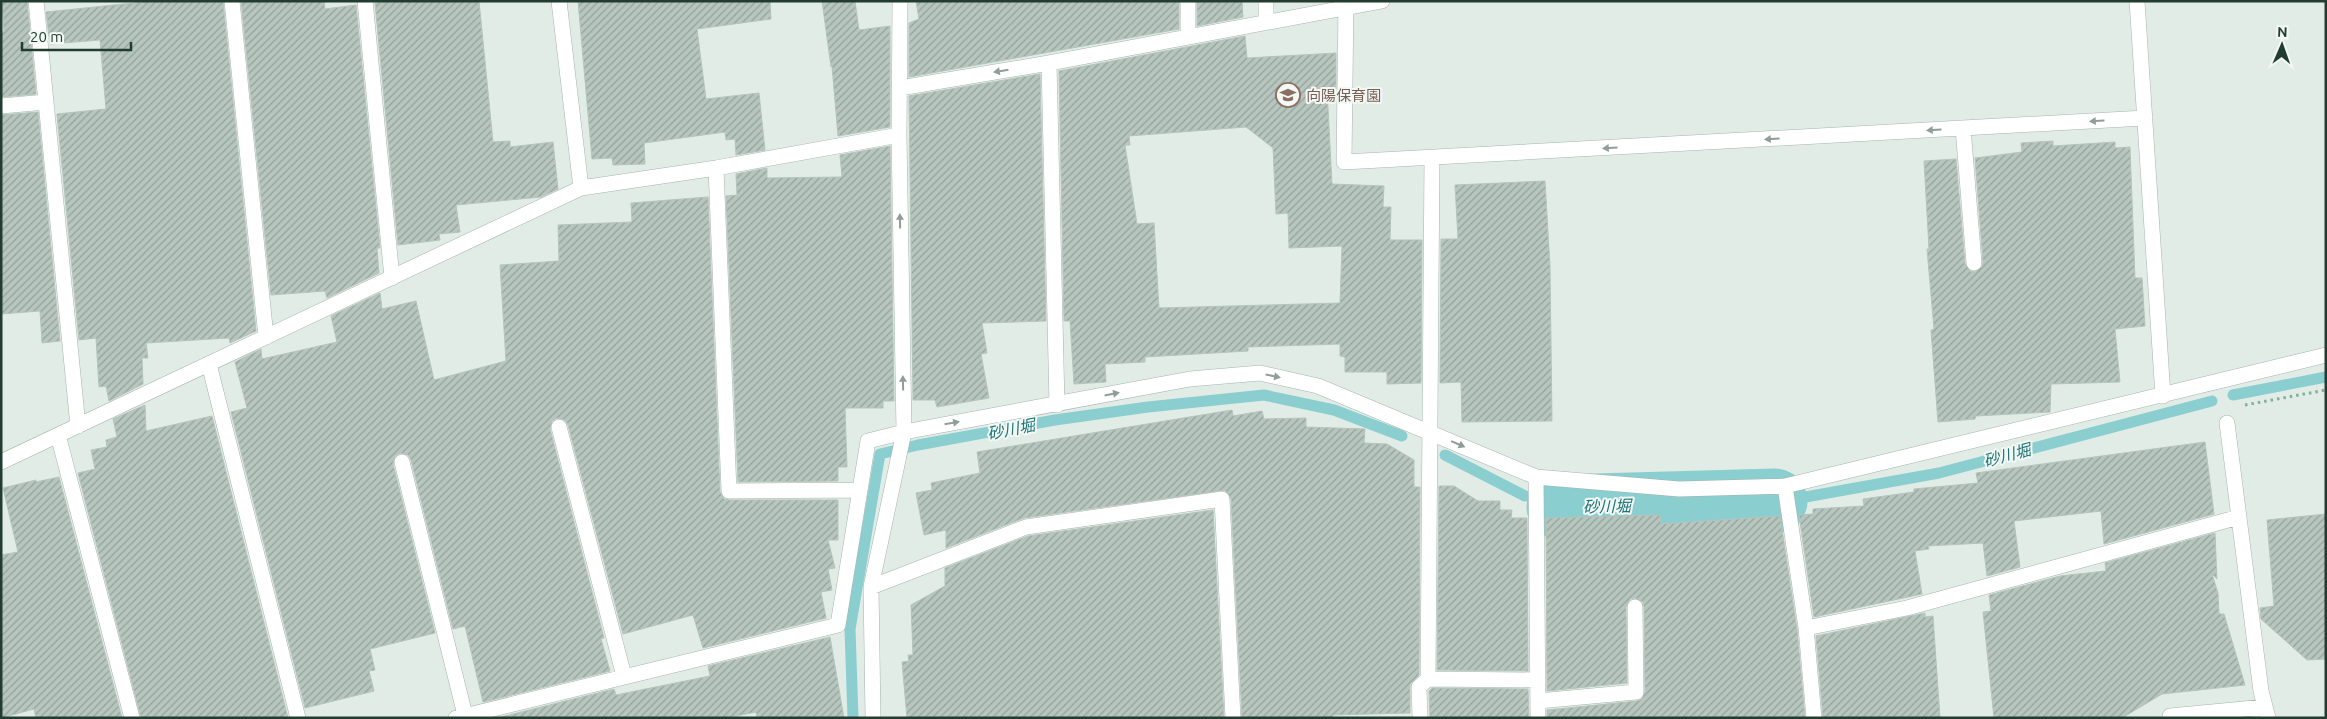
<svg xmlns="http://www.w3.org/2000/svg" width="2327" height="719" viewBox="0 0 2327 719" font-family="Ubuntu,'Noto Sans JP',sans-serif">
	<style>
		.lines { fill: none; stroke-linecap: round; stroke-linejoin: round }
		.stream { stroke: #8bcecf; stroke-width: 11 }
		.river { stroke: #8bcecf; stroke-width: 65 }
		.building { fill: url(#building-hatch); stroke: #b4c5bc; fill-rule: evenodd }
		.minor-casing { stroke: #a5b4ac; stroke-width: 16 }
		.path { stroke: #83ae9a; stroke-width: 3; stroke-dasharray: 2.5 4; stroke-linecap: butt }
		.minor { stroke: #fff; stroke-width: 15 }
		.oneway { fill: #909e98 }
		.labels { text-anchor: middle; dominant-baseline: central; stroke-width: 4; stroke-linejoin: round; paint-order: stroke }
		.education-label { font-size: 15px; fill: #785e54; stroke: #f2f8f4; text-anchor: start }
		.water-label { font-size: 16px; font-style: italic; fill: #1f7476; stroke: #f2f8f4 }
	</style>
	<defs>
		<pattern id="building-hatch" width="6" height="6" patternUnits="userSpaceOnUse" patternTransform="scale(1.25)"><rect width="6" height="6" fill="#b7c6be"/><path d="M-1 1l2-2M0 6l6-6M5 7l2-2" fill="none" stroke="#94a29b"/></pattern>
	</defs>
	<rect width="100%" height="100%" fill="#e2ece6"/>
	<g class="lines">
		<path class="stream" d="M2233 395 2326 377
			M1445 455 1525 496
			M1800 498 1939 473 2212 401
			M853 718 850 629 880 454 918 445 1055 420 1148 407 1264 395 1334 410 1402 436"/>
		<path class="river" d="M1559 507 1775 501"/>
	</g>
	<path class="building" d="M2 1H27L36 94 1 97V32H4Z
		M153 1H223L256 331 230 343 229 338 146 343 148 358H142L143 384 109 401 106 386 99 387 96 338 79 340 57 114 106 109 100 40 50 44 46 12Z
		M241 1H324L325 9 356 5 380 248H377L379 273 327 298 325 291 271 295Z
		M394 1H479L493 142 510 141V147L553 142 558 189 541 197 456 205 460 232 439 234 440 240 398 245 375 3Z
		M578 1H770L771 19 697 29 706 99 759 93 765 150 736 155 735 139 726 140 725 132 644 143 645 164 613 165 612 158 592 159Z
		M822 1H855L859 30 890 26V127L838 136 832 66 831 67Z
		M916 1H1179V29L909 77V23L919 19Z
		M1197 1H1242L1243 17 1197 26Z
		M1245 36 1247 58 1336 53V89H1327L1332 184 1384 186 1383 207H1391L1390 240H1422L1421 383 1387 384V372H1345V357L1340 356V344L1248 347V351L1145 357V362L1105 364 1106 382 1074 384 1070 321H1064L1059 71ZM1246 127 1273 148 1276 214 1288 213 1289 248 1342 246 1340 303 1159 308 1154 223 1137 224 1125 145H1130L1129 136Z
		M1040 74 1046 321 982 323 987 353 981 354 989 398 937 407 935 400H913L909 96Z
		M38 112 60 341 42 343 40 311 1 314V115Z
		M2053 141V146L2115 142V148L2130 147 2135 278H2142L2145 326 2115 329 2120 382 2051 384 2050 412 1976 416 1975 419 1938 422 1931 330 1934 329 1927 249H1929L1924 161 1956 159 1965 264 1970 271 1975 272 1982 267 1983 262 1975 158 2022 152 2021 143Z
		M890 146 894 401H883V408H845L847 467H838V481L738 482 726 196 737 195 736 174 767 168V178L842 177 840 155Z
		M1545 181 1550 266 1552 421 1462 422 1461 382 1440 383 1441 239H1458L1455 185Z
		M708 197 720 492 724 499 729 500H838V540H828L835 568 828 569 832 590 821 592 826 618 703 648 693 615 623 634 568 425 565 420 557 418 552 421 550 429 604 638 601 639 610 671 483 702 465 626 453 629 411 460 408 455 400 453 395 456 393 464 435 633 370 649 375 670 369 671 374 691 305 708 231 412 247 408 235 362 261 349 262 359 337 342 331 316 380 293 382 309 416 301 434 380 506 361 500 265 559 261 558 225 632 222 631 203Z
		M145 405 146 431 212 416 288 718H141L78 473 95 469 91 450 107 447 106 440 117 437 113 419Z
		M1232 410 1233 416 1262 411 1264 419 1306 418V427L1365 429 1364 443 1387 444 1414 460V487H1420L1419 675 1410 684V713L1333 715V718H1242L1231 499 1225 490 1024 518 946 548V530L924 535 916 493 932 490 931 483 980 473 977 452Z
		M2205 442 2214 514 2104 544 2101 511 2014 521 2020 567 1987 576 1983 543 1928 546 1929 549 1915 551 1922 594 1814 617 1799 515 1813 514V509L1864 506 1863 499 1914 492V489L1978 483 1976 473Z
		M59 477 122 718H36L34 709 1 718V555L18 552 3 488 36 480V482Z
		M1439 486H1454L1478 501H1500V510H1512L1511 518H1527L1528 671 1437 670Z
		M1213 510 1224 718H907L902 662 909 661 908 655H913L911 605 945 586V568L1028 536Z
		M2326 514V659L2307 660 2261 619 2260 608 2274 606 2267 520Z
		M1660 515 1661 524 1780 516 1797 629 1805 718H1547V710L1637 701 1642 699 1645 692 1644 607 1643 602 1635 598 1630 599 1626 607 1627 683 1547 691 1546 518Z
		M2215 533 2217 579 2212 574 2218 593 2219 614H2224L2245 685 2162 694 2122 718H1994L1983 612 1991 611 1989 595 2060 576 2106 571 2105 563Z
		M1925 613V617L1933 616 1940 718H1823L1816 636Z
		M830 637 844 718H757L756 712 726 718H497L614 689 616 695 710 676 708 666Z
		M1432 688 1528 689 1529 718H1430L1429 691Z"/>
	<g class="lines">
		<defs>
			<path id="minor" d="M36 1 78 426
				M232 1 266 337
				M365 1 392 278
				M559 1 581 188
				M1266 1V22
				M1346 1 1344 162 2145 118
				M2137 1 2163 396
				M1188 36V1
				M1049 63 1057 405
				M900 88 1049 63 1382 1
				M1 106 46 102
				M1963 128 1974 263
				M1432 158 1428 679 1538 680
				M716 168 729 491 859 490
				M209 364 298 718
				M2227 423 2261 691 2268 718
				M559 427 624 676
				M58 435 132 718
				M1 462 581 188 716 168 899 135
				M402 462 465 715
				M1536 477 1538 718
				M1785 486 1806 628 1814 718
				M871 587 1026 527 1222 499 1233 718
				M1806 628 1907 608 2239 517
				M1538 701 1636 692 1635 607
				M456 718 838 625 868 441 904 432 1190 379 1260 373 1318 386 1536 477 1679 489 1785 486 2326 355
				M873 718 871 587 904 432 899 135 900 1
				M1420 718 1419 687 1428 679
				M2170 718V716L2265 707"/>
		</defs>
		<use href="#minor" class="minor-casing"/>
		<path class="path" d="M2245 405 2326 390"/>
		<use href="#minor" class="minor"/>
	</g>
	<defs><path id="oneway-solid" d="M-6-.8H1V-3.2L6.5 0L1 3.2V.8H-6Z" transform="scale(1.25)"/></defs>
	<g class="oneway">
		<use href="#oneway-solid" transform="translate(1001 71) rotate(171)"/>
		<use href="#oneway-solid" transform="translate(2097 121) rotate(177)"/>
		<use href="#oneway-solid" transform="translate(1934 130) rotate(177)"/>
		<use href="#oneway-solid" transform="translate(1772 139) rotate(177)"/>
		<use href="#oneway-solid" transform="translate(1610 148) rotate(177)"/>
		<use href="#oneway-solid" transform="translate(900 221) rotate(-91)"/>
		<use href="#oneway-solid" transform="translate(1273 376) rotate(12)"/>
		<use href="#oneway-solid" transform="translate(903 383) rotate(-91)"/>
		<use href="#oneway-solid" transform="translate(1112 394) rotate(-11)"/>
		<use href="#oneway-solid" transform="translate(952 423) rotate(-10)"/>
		<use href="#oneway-solid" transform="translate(1458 444) rotate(23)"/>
	</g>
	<defs>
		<symbol id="school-ring" viewBox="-11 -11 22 22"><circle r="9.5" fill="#f2f8f4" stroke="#8d6e63" stroke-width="1.5"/><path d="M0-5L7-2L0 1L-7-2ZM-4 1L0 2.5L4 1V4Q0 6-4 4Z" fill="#8d6e63"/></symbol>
	</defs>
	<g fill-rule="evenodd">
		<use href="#school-ring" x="1274" y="81" width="28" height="28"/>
	</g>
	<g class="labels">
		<g class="education-label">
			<text x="1306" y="95">向陽保育園</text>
		</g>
		<g class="water-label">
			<text transform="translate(1011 429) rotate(-11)">砂川堀</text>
			<text transform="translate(2007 455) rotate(-15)">砂川堀</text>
			<text transform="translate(1607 506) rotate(-1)">砂川堀</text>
		</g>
	</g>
	<rect width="2327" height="719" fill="none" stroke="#223c31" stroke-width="5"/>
	<g transform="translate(2282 45) rotate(2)" stroke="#f2f8f4" stroke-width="4" paint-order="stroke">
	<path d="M0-4L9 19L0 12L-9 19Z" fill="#223c31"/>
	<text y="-8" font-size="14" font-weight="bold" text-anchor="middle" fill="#223c31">N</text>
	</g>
	<path d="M22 42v8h109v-8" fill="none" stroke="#223c31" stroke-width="2.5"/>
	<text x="30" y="42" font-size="15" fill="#223c31" stroke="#f2f8f4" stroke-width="4" paint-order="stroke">20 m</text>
</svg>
